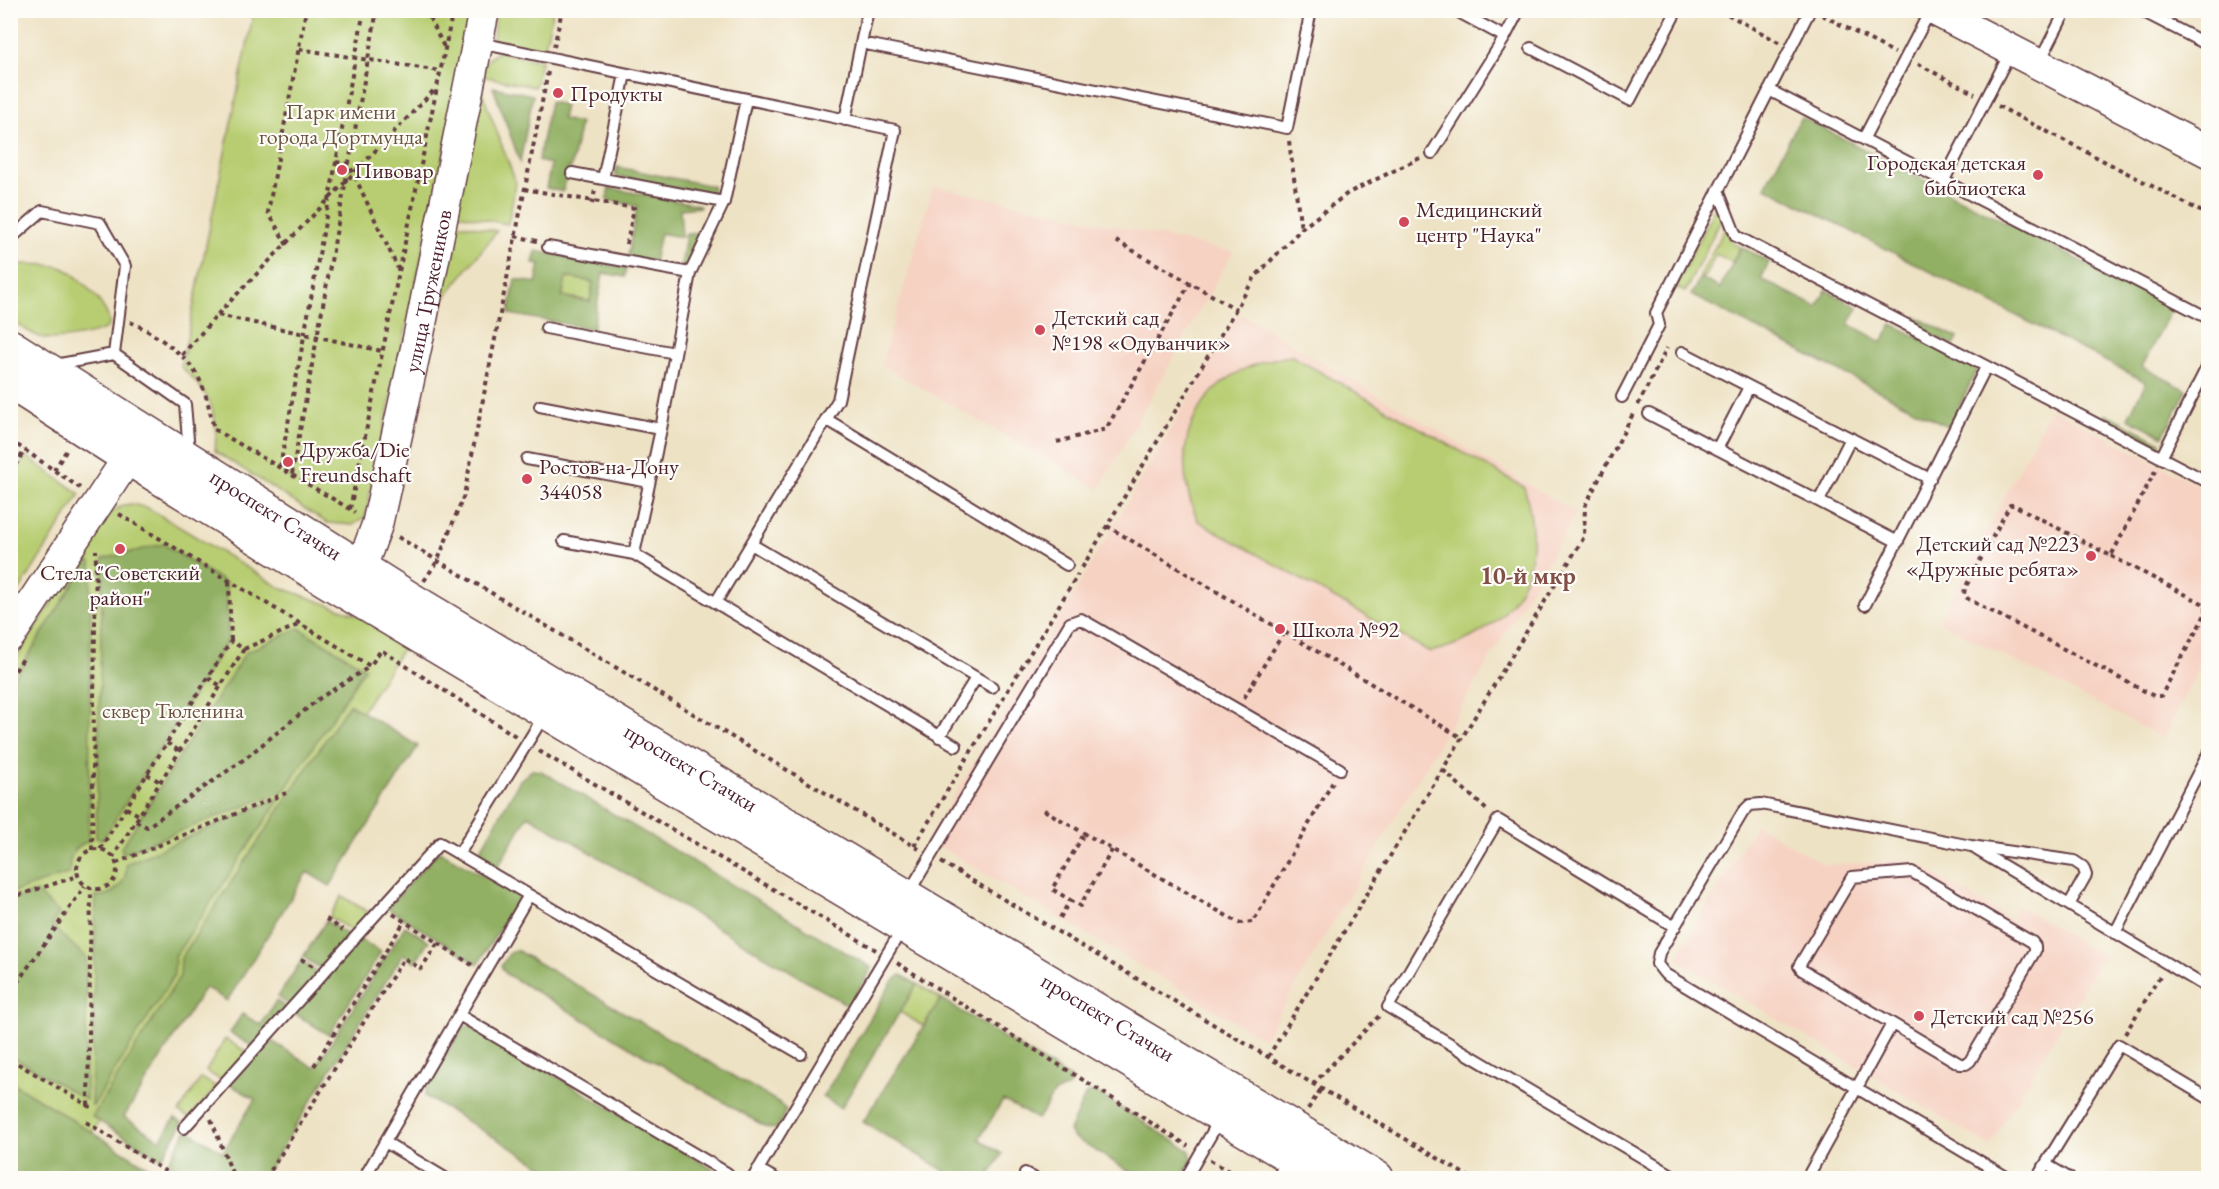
<svg xmlns="http://www.w3.org/2000/svg" width="2219" height="1189" viewBox="0 0 2219 1189" font-family="'EB Garamond',serif">
	<style>
		.built { fill: #f6d2c3 }
		.green { fill: #b8cd72; stroke: #81764e; stroke-width: 1.5 }
		.forest { fill: #92b064; stroke: #6e6848; stroke-width: 1.5; fill-rule: evenodd }
		.lines { fill: none; stroke-linecap: round; stroke-linejoin: round }
		.lane-casing { stroke: #633c42; stroke-width: 14 }
		.secondary-casing { stroke: #633c42; stroke-width: 33 }
		.primary-casing { stroke: #633c42; stroke-width: 36 }
		.path { stroke: #633c42; stroke-width: 4; stroke-dasharray: 4.5 4.5; stroke-linecap: butt }
		.lane { stroke: #fff; stroke-width: 10 }
		.secondary { stroke: #fff; stroke-width: 30 }
		.primary { stroke: #fff; stroke-width: 33 }
		.poi-dot { fill: #d1495b; stroke: #fdfcf7; stroke-width: 2 }
		.labels { text-anchor: middle; dominant-baseline: central; stroke-width: 4.5; stroke-linejoin: round; paint-order: stroke }
		.poi-label { font-size: 22px; fill: #4a1f2b; stroke: #fdfcf7; text-anchor: start }
		.park-label { font-size: 22px; fill: #6b5340; stroke: #fdfcf7 }
		.street-label { font-size: 22px; fill: #4a1f2b; stroke: #fdfcf7 }
		.neighbourhood-label { font-size: 24px; font-weight: bold; fill: #824f47; stroke: #fdfcf7 }
	</style>
	<rect width="100%" height="100%" fill="#fdfcf7"/>
	<filter id="ink" filterUnits="userSpaceOnUse"><feTurbulence type="fractalNoise" baseFrequency=".0167" numOctaves="2"/><feDisplacementMap in="SourceGraphic" scale="12" xChannelSelector="R" yChannelSelector="G"/><feConvolveMatrix kernelMatrix="1 2 1 2 8 2 1 2 1" color-interpolation-filters="sRGB"/></filter>
	<filter id="wash" filterUnits="userSpaceOnUse"><feTurbulence type="fractalNoise" baseFrequency=".008" numOctaves="4" result="noise"/><feDisplacementMap in="SourceGraphic" scale="24" xChannelSelector="R" yChannelSelector="G"/><feGaussianBlur stdDeviation="1.35" result="paint"/><feColorMatrix in="noise" values="0 0 0 0 0 0 0 0 0 0 0 0 0 0 0 0 0 1.4 0 .05"/><feComposite in="paint" operator="in"/></filter>
	<g filter="url(#wash)">
		<rect width="100%" height="100%" fill="#eee2c4"/>
		<path class="built" d="M933 186 1233 252 1099 489 881 365Z
			M1239 313 1576 513 1264 1039 928 840Z
			M2051 408 2208 490V651L2163 738 1939 622Z
			M1756 824 1824 865 1911 860 2011 920 2019 906 2103 956 1990 1146 1676 959Z"/>
		<path class="green" d="M254 11H475L365 517 353 525 327 523 215 451C219 412 210 393 181 367Z
			M495 11H553L543 54 493 41Z
			M499 52 541 61 535 87 481 76C484 64 487 58 499 52Z
			M479 84 516 183 508 224 453 213Z
			M1717 203 1722 217 1685 292 1675 287Z
			M451 222 497 231 431 315Z
			M1726 226 1732 243 1740 247 1732 262 1716 254 1704 278 1700 276Z
			M10 264C27 265 47 263 63 268 78 274 112 310 109 326 101 334 57 341 44 338 32 336 21 326 11 320Z
			M566 277 593 282 590 301 562 296Z
			M1292 356 1524 487C1549 569 1515 633 1430 652L1198 521C1161 439 1203 366 1292 356Z
			M26 456 80 494 11 604V480Z
			M132 504 148 508 279 587 366 618 406 643 63 1178H11L10 668 107 515 123 505Z
			M342 896 371 914 354 932 329 917Z
			M917 984 941 999 923 1026 900 1012Z
			M225 1039 247 1052 222 1081 206 1071Z
			M201 1078 217 1087 189 1118 179 1112Z"/>
		<path class="forest" d="M493 87 533 95 520 162Z
			M550 102 565 105 562 119 580 123 571 168H568L563 192 546 188 551 164 538 161Z
			M1801 117 2172 308 2142 367 2187 390 2163 436 2128 418 2146 382 1765 187Z
			M617 167 713 186 711 195 615 176Z
			M609 188 699 205 700 207 680 209 682 237 660 233 654 262 628 257 637 206 607 200Z
			M702 233 688 268 681 267 686 234Z
			M1741 247 1769 262 1761 279 1817 307 1826 290 1858 307 1849 324 1882 342 1892 324 1978 368 1949 427 1691 295 1700 278 1720 288Z
			M536 251 626 268 625 277 603 273 593 329 509 314 515 279 536 283 540 264 533 263ZM566 277 593 282 590 302 562 297Z
			M1916 317 1958 338 1954 346 1912 325Z
			M2106 414 2161 442 2157 450 2102 422Z
			M163 544 226 583 228 640 103 839 96 838 103 559Z
			M88 560 91 563 89 841C73 847 68 857 70 873L11 893V683Z
			M299 628 365 668 284 791 123 853 121 848 246 652Z
			M349 704 418 746 330 886 307 872 227 1001 205 987 124 1117 160 1140 175 1118 183 1123 161 1159 92 1117 180 976 181 958Z
			M532 770 541 771 872 968 849 1006 528 815 496 870 476 858 520 780Z
			M281 797 175 956 174 975 93 1106 91 1104 96 896C114 897 128 882 126 864Z
			M439 851 520 896 478 964 387 908Z
			M36 892 59 913 52 924 58 932 86 957V1100L11 1056V960L16 958 11 937V900Z
			M326 921 351 937 322 969 303 957Z
			M405 926 429 941 415 962 403 954 263 1178H193L167 1163 187 1130 223 1152 255 1099 229 1084 270 1040 315 1068Z
			M359 939 381 952 329 1035 294 1013Z
			M516 950 780 1103 786 1110 778 1127 774 1129 766 1127 506 974 501 966 509 954Z
			M301 961 319 973 290 1005 278 997Z
			M901 975 917 984 841 1108 823 1097 892 982Z
			M941 999 1070 1078 1071 1082 1067 1088C1045 1093 1050 1107 1037 1119L1003 1100 979 1139 1002 1154 988 1178H941L945 1171 863 1122Z
			M276 1001 287 1008 252 1046 230 1033 242 1014 261 1025Z
			M469 1025 728 1178H562L425 1096 426 1089 462 1029Z
			M11 1082 166 1178H87L70 1168 63 1178H11Z
			M1090 1092H1095L1190 1151 1192 1160 1181 1178H1140L1073 1137 1069 1131 1086 1094Z"/>
	</g>
	<g filter="url(#ink)">
		<g class="lines">
			<defs>
				<path id="lane" d="M1455 10 1505 37
					M2140 10 2208 45
					M480 43 895 130 838 400 716 602
					M861 43 1287 128 1311 10
					M1531 48 1630 100 1677 10
					M2040 61 2066 10
					M1769 90 2208 318
					M845 120 868 10
					M1864 138 1930 11
					M1432 153 1505 37 1519 10
					M572 173 724 202
					M603 179 625 74
					M1944 180 2011 51
					M1718 190 1736 236 2208 482
					M10 239 42 211 100 223 125 266 114 354 185 404 189 451
					M548 247 690 273
					M546 328 675 353
					M1682 352 1930 479
					M55 365 114 354
					M1622 397 1659 325 1656 313 1810 10
					M540 406 661 429
					M1649 414 1898 542
					M826 419 1067 565
					M1717 449 1749 387
					M2161 458 2208 365
					M527 459 649 482
					M1819 501 1851 438
					M564 541 634 554 956 746
					M751 544 992 687
					M634 554 661 429 690 273 724 202 746 99
					M1865 605 1986 367
					M939 737 976 678
					M1977 850 2208 988
					M459 854 545 714
					M1912 872 2032 942 2035 946V951L1970 1061 1966 1064H1960L1802 970 1799 966 1852 877Z
					M908 894 1070 623 1081 619 1340 769
					M1675 927 1498 820 1388 1007 1677 1178
					M2115 933 2208 754
					M459 1015 727 1173
					M184 1128 440 843 801 1054
					M385 1142 445 1178
					M2047 1165 2069 1178
					M758 1169 774 1178
					M1025 1173 1034 1178
					M364 1178 529 895
					M753 1178 902 929
					M1186 1178 1220 1119
					M1277 1178 1289 1158
					M1807 1178 1892 1024
					M2008 1178 1665 974 1657 964 1659 953 1743 812 1750 805 1761 804 1971 846 2074 861 2083 867 2086 875 2069 905
					M2037 1178 2119 1045 2208 1098"/>
				<g id="secondary">
					<path d="M1934 10 2208 152"/>
					<path id="s1" d="M338 577 361 568 377 525 418 339 484 10"/>
					<path d="M10 636 141 438"/>
				</g>
				<g id="primary">
					<path id="s2" d="M10 346 412 600 1377 1178"/>
					<path d="M10 382 128 458 327 581 1326 1178"/>
				</g>
			</defs>
			<use href="#lane" class="lane-casing"/>
			<use href="#secondary" class="secondary-casing"/>
			<use href="#primary" class="primary-casing"/>
			<path class="path" d="M426 10 444 47
				M1720 10 1780 43
				M1822 15 1895 53
				M554 47 562 10
				M299 49 440 71
				M1918 64 1975 94
				M1998 106 2208 215
				M1289 141 1301 229
				M336 162 349 164 399 271
				M524 189 634 208 626 248
				M592 204 595 190
				M515 236 537 241
				M1116 241 1236 309
				M287 245 268 212 306 10
				M218 315 382 351
				M130 322C143 327 152 334 163 341 201 368 204 385 214 429L355 512
				M182 355 218 314 436 88
				M1638 405 1667 348
				M10 440 80 488
				M1057 442 1106 429 1190 283
				M280 467 364 10
				M54 470 68 448
				M10 473 25 450
				M292 474 377 10
				M350 509 453 10
				M119 514 370 666 381 650 517 737
				M1107 526 1462 738
				M398 537 919 849
				M2111 556 2202 603 2206 607V613L2161 696H2154L1968 599 1964 594 1965 588 2010 505H2014L2111 556 2156 469
				M1082 568 1255 277 1301 229 1348 193 1420 158
				M424 581 438 560 464 495 548 72
				M229 582 231 641
				M244 649 300 624
				M10 678 25 656
				M208 678 221 686
				M1244 698 1284 632
				M188 710 200 718
				M167 743 179 751
				M539 751 876 950
				M1443 770 1489 812
				M147 774 160 782
				M126 808 139 815
				M1044 810 1239 923 1253 922 1334 780
				M136 821 147 827 243 760 320 698 369 667
				M914 846 1078 574
				M77 869a20 20 0 1 1 40 0a20 20 0 1 1-40 0Z
				M100 849 231 641 244 649 113 857
				M92 850 96 550
				M941 862 1471 1178
				M116 863 286 793
				M10 898 78 876
				M1070 900 1080 906 1112 850
				M393 914 472 965
				M1060 918 1070 900 1052 889 1084 834
				M326 919 343 930
				M301 959 313 966
				M897 963 1188 1146
				M420 970 438 943
				M10 989 19 980 85 886
				M2125 1034 2160 976
				M1268 1057 1584 537 1585 506 1634 412
				M10 1059 94 1109
				M314 1066 404 922
				M1313 1084 1379 1016
				M88 1106 91 889
				M1308 1109 1321 1089
				M211 1119 234 1178
				M86 1122 176 1178
				M1210 1160 1240 1178
				M266 1178 404 958 421 969"/>
			<use href="#lane" class="lane"/>
			<use href="#secondary" class="secondary"/>
			<use href="#primary" class="primary"/>
		</g>
	</g>
	<g class="poi-dot">
		<circle cx="558" cy="93" r="6"/>
		<circle cx="342" cy="170" r="6"/>
		<circle cx="2038" cy="175" r="6"/>
		<circle cx="1404" cy="222" r="6"/>
		<circle cx="1040" cy="330" r="6"/>
		<circle cx="288" cy="462" r="6"/>
		<circle cx="527" cy="479" r="6"/>
		<circle cx="120" cy="549" r="6"/>
		<circle cx="2091" cy="556" r="6"/>
		<circle cx="1280" cy="629" r="6"/>
		<circle cx="1919" cy="1016" r="6"/>
	</g>
	<g class="labels">
		<g class="poi-label">
			<text x="570" y="93">Продукты</text>
			<text x="2026" y="162" text-anchor="end">Городская детская<tspan x="2026" dy="25">библиотека</tspan></text>
			<text x="354" y="170">Пивовар</text>
			<text x="1416" y="209">Медицинский<tspan x="1416" dy="25">центр "Наука"</tspan></text>
			<text x="1052" y="317">Детский сад<tspan x="1052" dy="25">№198 «Одуванчик»</tspan></text>
			<text x="300" y="449">Дружба/Die<tspan x="300" dy="25">Freundschaft</tspan></text>
			<text x="539" y="466">Ростов-на-Дону<tspan x="539" dy="25">344058</tspan></text>
			<text x="2079" y="543" text-anchor="end">Детский сад №223<tspan x="2079" dy="25">«Дружные ребята»</tspan></text>
			<text x="120" y="572" text-anchor="middle">Стела "Советский<tspan x="120" dy="25">район"</tspan></text>
			<text x="1292" y="629">Школа №92</text>
			<text x="1931" y="1016">Детский сад №256</text>
		</g>
		<g class="park-label">
			<text x="341" y="111">Парк имени<tspan x="341" dy="25">города Дортмунда</tspan></text>
			<text x="173" y="710">сквер Тюленина</text>
		</g>
		<g class="street-label">
			<text stroke="none"><textPath href="#s1" startOffset="310">улица Тружеников</textPath></text>
			<text stroke="none"><textPath href="#s2" startOffset="315">проспект Стачки</textPath></text>
			<text stroke="none"><textPath href="#s2" startOffset="801">проспект Стачки</textPath></text>
			<text stroke="none"><textPath href="#s2" startOffset="1287">проспект Стачки</textPath></text>
		</g>
		<g class="neighbourhood-label">
			<text x="1528" y="575">10-й мкр</text>
		</g>
	</g>
	<rect width="2219" height="1189" fill="none" stroke="#fdfcf7" stroke-width="36"/>
</svg>
